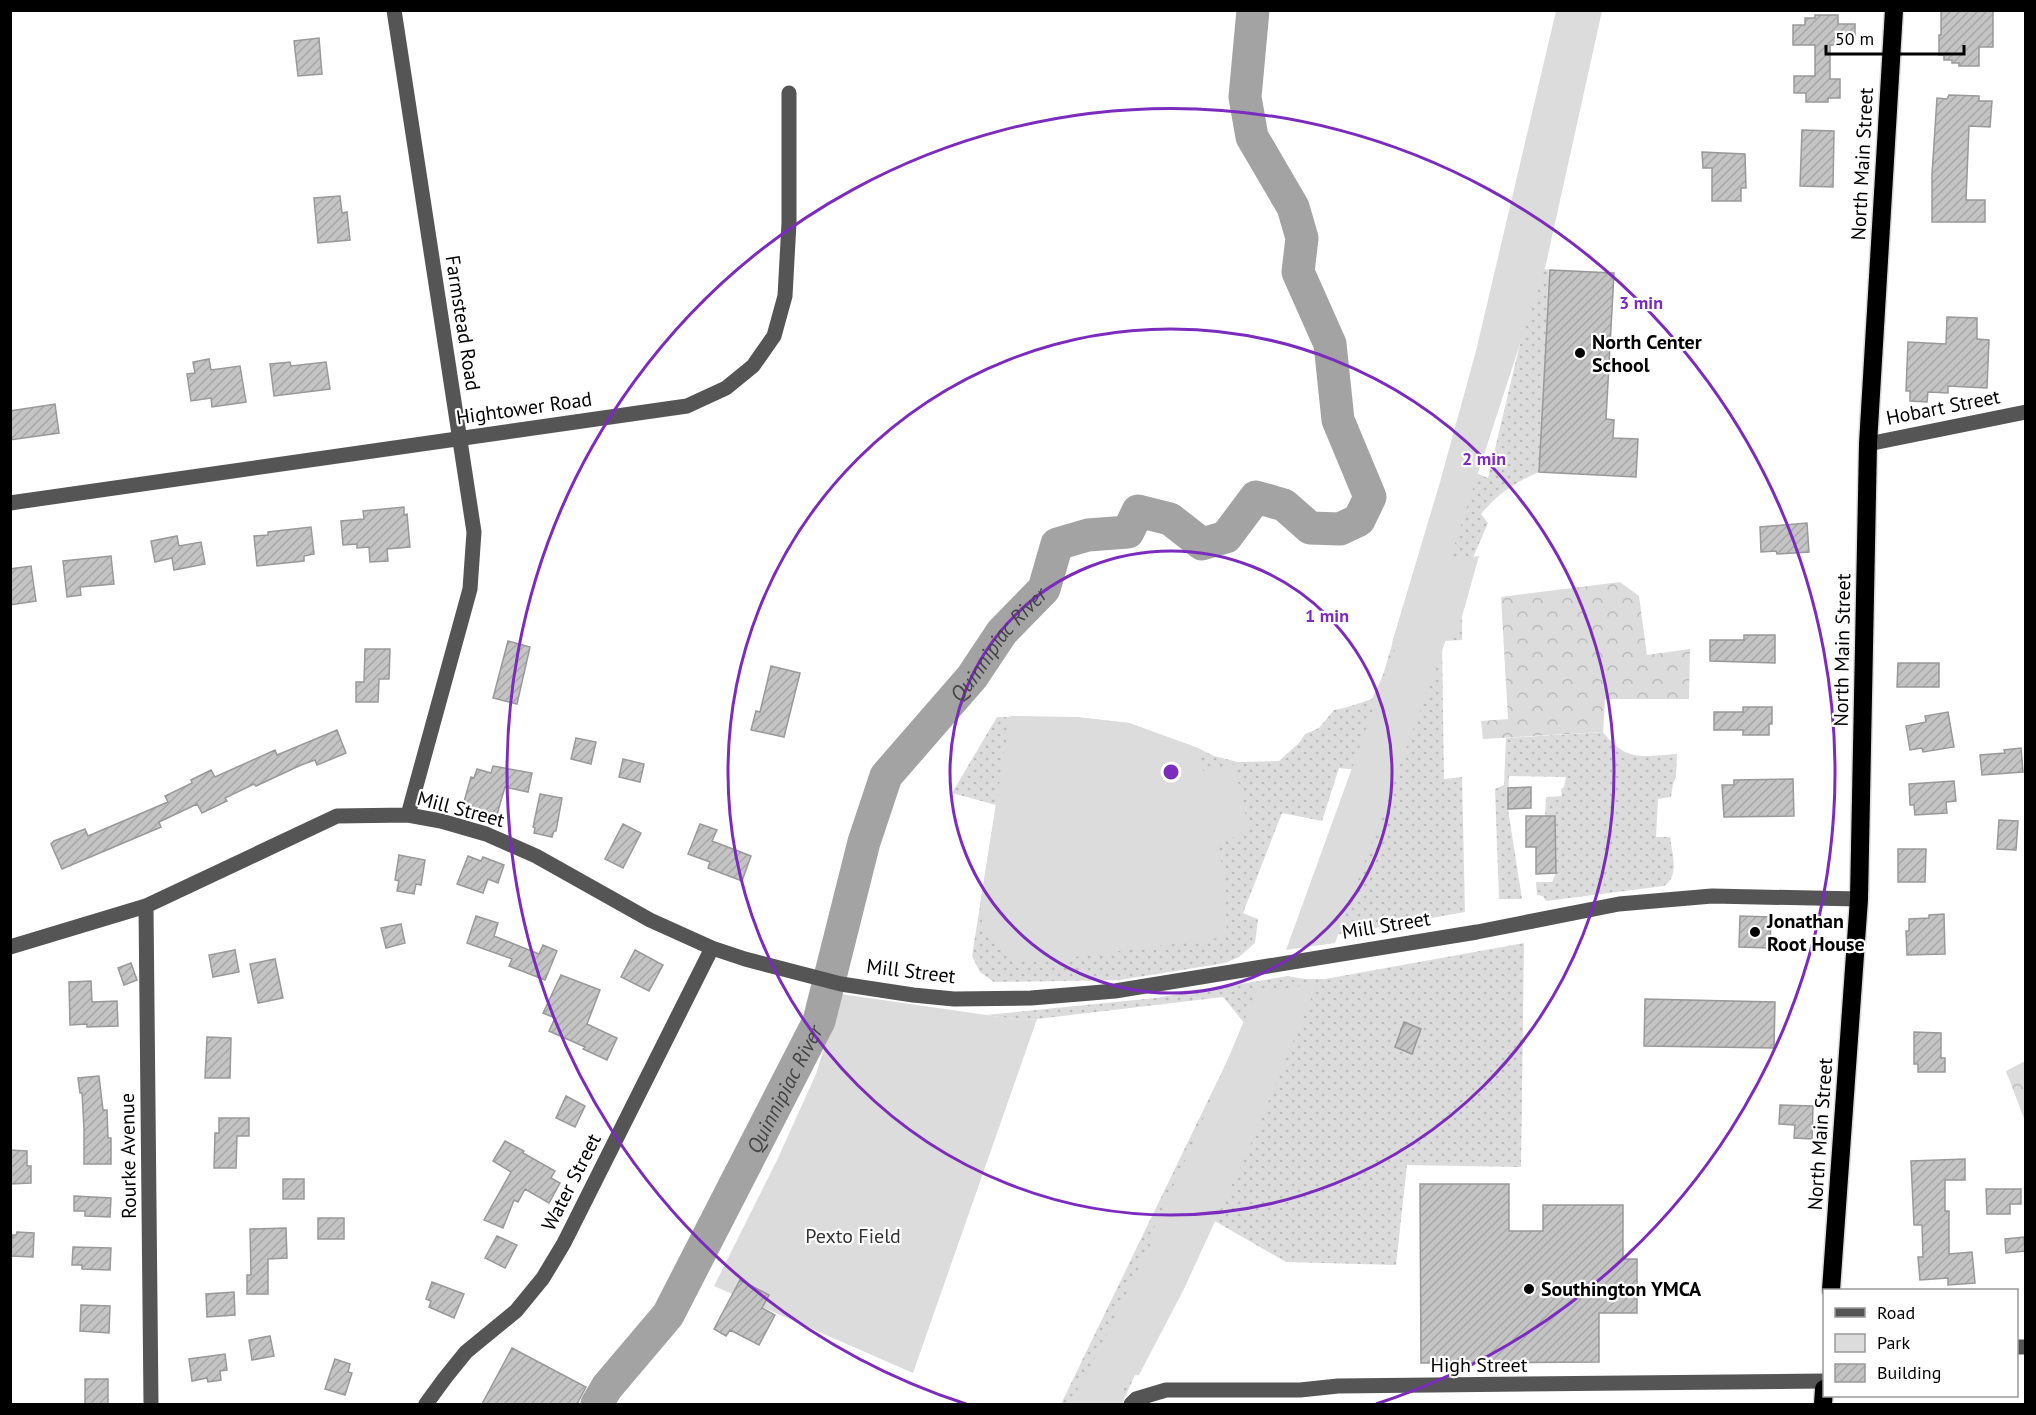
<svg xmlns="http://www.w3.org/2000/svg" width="2036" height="1415" viewBox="0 0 2036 1415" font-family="'PT Sans',sans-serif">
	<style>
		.grass { fill: url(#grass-dots) }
		.forest { fill: url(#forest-crowns) }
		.park { fill: #dcdcdc }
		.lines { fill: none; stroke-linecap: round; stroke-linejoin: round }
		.river { stroke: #a3a3a3; stroke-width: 33 }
		.building { fill: url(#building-hatch); stroke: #999; stroke-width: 1.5 }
		.highway-casing { stroke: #dbdbdb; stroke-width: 21 }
		.minor { stroke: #555; stroke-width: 15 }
		.highway { stroke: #000; stroke-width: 18 }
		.ring { fill: none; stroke: #7b2cbf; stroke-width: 3 }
		.poi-dot { fill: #000; stroke: #fff; stroke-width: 2 }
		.labels { text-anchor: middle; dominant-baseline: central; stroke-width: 4.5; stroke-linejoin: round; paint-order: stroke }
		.street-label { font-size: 20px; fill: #000; stroke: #fff }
		.poi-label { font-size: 20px; font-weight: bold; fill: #000; stroke: #fff; text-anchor: start }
		.park-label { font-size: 20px; fill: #333; stroke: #fff }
		.water-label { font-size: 21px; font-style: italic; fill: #444; stroke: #fff }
		.centre { fill: #7b2cbf; stroke: #fff; stroke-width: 3 }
		.ring-label { font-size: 18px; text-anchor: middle; font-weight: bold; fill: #7b2cbf; stroke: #fff; stroke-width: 4.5; stroke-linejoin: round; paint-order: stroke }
	</style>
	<defs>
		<pattern id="grass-dots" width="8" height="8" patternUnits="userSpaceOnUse" patternTransform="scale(1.5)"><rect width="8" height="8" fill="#dcdcdc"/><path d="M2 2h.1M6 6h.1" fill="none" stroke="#bbb" stroke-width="1.8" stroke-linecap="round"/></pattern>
		<pattern id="forest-crowns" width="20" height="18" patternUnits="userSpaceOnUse" patternTransform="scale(1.5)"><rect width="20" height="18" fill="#dcdcdc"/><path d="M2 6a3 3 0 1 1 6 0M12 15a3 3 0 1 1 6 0" fill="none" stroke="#bbb"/></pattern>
		<pattern id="building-hatch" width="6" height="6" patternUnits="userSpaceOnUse" patternTransform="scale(1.5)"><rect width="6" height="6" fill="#c4c4c4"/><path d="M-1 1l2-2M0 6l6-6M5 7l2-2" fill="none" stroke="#a7a7a7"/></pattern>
	</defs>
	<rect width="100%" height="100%" fill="#fff"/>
	<path class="grass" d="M1538 268 1550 270 1539 472C1514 483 1499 493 1481 514L1488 523 1462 583V640L1442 641 1444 779 1462 777 1465 912 1336 935 1333 919 1476 473 1488 478Z
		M1411 581 1368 771 1339 768 1322 821 1282 813 1243 913 1258 919 1255 943 1239 957 1225 963 1120 980 994 982 980 972 972 956 996 805 952 793 997 717H1076L1129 723 1198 748 1214 756 1238 762 1279 761 1299 743 1305 734 1319 728 1334 710 1348 707 1372 699 1383 675Z
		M1603 732C1627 763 1642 756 1677 754L1676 777 1673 784 1671 797 1658 799 1656 837H1670C1672 854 1680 876 1664 886L1546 901 1543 896 1537 895 1536 882H1552L1556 873 1555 816H1545L1546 797 1562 796 1561 789 1564 787 1566 777 1509 776 1508 809 1522 899H1499L1495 789 1504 785 1506 738Z
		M1524 943 1521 1167 1407 1165 1396 1265 1286 1262 1206 1216 1122 1404H1061L1245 1024 1223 997 1037 1019 1021 1020 986 1015 1155 998 1288 976 1304 979H1325Z"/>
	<path class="forest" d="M1620 582 1639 596 1647 655 1690 649 1689 699H1605L1603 732 1483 739 1481 721 1508 719 1501 597Z
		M2025 1061V1121L2006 1071Z"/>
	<path class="park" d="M1556 11H1602L1546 264 1450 559 1479 556 1456 638 1447 637 1335 943 1286 950 1397 644 1392 643 1440 482 1476 351Z
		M1010 716 1076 717 1129 723 1198 748 1203 771 1234 764 1250 834 1218 841 1225 885 1227 937 1036 962 1014 960 983 930 980 905Z
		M1317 984 1252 1141 1184 1289 1139 1375 1129 1376 1117 1404H1069L1089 1370 1151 1243H1147L1192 1145 1256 992Z
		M841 994 1021 1020 1037 1019 913 1373 714 1286 778 1158 816 1074Z"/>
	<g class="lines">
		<path class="river" id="s1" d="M597 1404 607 1387 668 1315 819 1021 864 842 886 776 972 677 1002 632 1044 589 1057 544 1088 535 1128 532 1138 511 1170 519 1202 544 1226 537 1256 497 1284 505 1310 528 1340 529 1359 520 1370 497 1338 420 1330 344 1298 272 1302 238 1293 207 1252 137 1245 97 1253 10"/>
	</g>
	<path class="building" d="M1941 10H1993V47H1979V66H1959V63H1952V60H1944V55H1939V35H1941Z
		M1815 15H1838V24H1855V38H1842V45H1830V79H1840V98H1828V102H1806V93H1794V76H1815V45H1793V25H1805V18H1815Z
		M319 38 322 74 298 76 294 41Z
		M1949 95 1979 96V101H1992L1990 127 1969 126 1966 200H1985V222H1932V174L1937 98 1947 99Z
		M1802 130 1834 131 1833 187 1800 186Z
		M1702 152 1745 154 1746 188H1741V201H1712V168H1703Z
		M340 196 342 213 347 212 350 240 318 243 314 198Z
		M1550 270 1614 273 1606 419 1614 420 1613 438 1638 439 1636 477 1539 472Z
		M1947 317 1977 318V339L1989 340 1987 388 1948 386V393L1928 392 1927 402 1910 401V391H1906L1908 342 1946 344Z
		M209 359 211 370 240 366 246 402 212 407 211 398 191 401 187 374 195 373 193 362Z
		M290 362 291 366 326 362 330 389 274 396 270 364Z
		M55 404 59 433 10 440V411Z
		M404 507V515L407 514 410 547 387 549 388 561 370 562 369 547 357 548V544L343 545 341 521 364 519 363 511Z
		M1807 523 1809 552 1777 554 1776 551 1761 552 1760 527Z
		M311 527 314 554 304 556V561L257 566 254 536 268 535V532Z
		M177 536 179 546 201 542 205 564 174 570 172 558 155 562 151 541Z
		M111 556 114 584 80 587 81 595 67 597 63 561Z
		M31 566 36 601 10 605V569Z
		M1744 635H1775V663L1710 661V640H1744Z
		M508 641 530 647 517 704 493 698Z
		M365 649H390L389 679H379L378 702H356V682H364Z
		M1898 663H1939V687H1897Z
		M771 666 800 673 784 737 751 730 756 711 760 712Z
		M1743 707H1772V724H1769V735H1743V730H1714V712H1743Z
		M1948 712 1954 747 1923 752 1922 748 1910 750 1906 726 1926 722 1925 716Z
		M337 730 346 753 317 765 315 760 301 765 256 786 254 784 225 798 227 801 202 813 197 804 159 822 161 827 62 869 51 844 54 841 85 829 88 836 168 802 165 796 192 783 191 780 211 770 215 777 275 750 277 755Z
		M576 738 596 742 591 764 571 759Z
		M2021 748 2023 772 1982 775 1980 755 2005 753 2004 750Z
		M623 759 644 764 640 782 619 777Z
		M493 766 532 773 528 792 505 787 496 818 462 809 471 777 474 778 477 769 491 773Z
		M1793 779 1794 816 1724 817 1722 785H1734V780Z
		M1954 781 1956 801 1946 802 1947 813 1915 815 1914 805H1910L1909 784Z
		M1531 787V808L1508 809V788Z
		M540 794 562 798 556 831H554L552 837 534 833 535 828 533 827Z
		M1526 816H1555L1556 873 1536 874V847H1526Z
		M1999 820 2018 821 2016 850 1997 849Z
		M623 824 641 833 623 868 605 859Z
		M700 824 717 830 712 841 751 856 742 881 708 868 710 862 688 854Z
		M1898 849H1926L1925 882H1898Z
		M399 855 425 860 421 885 416 884 414 894 397 891 399 881 395 880Z
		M468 856 481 861 483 857 504 865 498 883 488 879 483 893 457 884Z
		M1944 914 1945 954 1907 955 1906 931H1909V919L1929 918V915Z
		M476 916 498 923 494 936 539 954 543 945 557 951 545 980 509 966 512 959 467 943Z
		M1740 916 1771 917 1770 948 1739 947Z
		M401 924 405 943 386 948 381 928Z
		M235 950 239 972 213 977 209 955Z
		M635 950 663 965 649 991 621 977Z
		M275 959 283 998 258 1003 250 964Z
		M131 963 137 980 124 985 118 968Z
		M561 975 600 990 587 1024 617 1038 607 1060 583 1049 585 1047 549 1031 555 1018 543 1013Z
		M91 981 92 1002 117 1001 118 1026 87 1027V1024L70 1025 69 982Z
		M1645 999 1775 1002 1774 1048 1644 1046Z
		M1404 1022 1421 1029 1412 1054 1395 1047Z
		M1914 1032 1941 1033V1058H1945V1072H1918V1064H1914Z
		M207 1037 231 1038 230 1078H205Z
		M99 1076 103 1110H107L108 1138H111V1164H84V1129L82 1093H80L78 1078Z
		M566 1096 585 1106 575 1127 556 1118Z
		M1780 1105 1813 1106 1812 1139 1794 1138 1795 1125 1779 1124Z
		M219 1118H249V1136H237L236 1168H214L215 1133H219Z
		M505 1141 524 1151 523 1153 555 1171 551 1178 560 1183 549 1203 525 1189 518 1202 514 1200 503 1228 484 1220 511 1172 493 1161Z
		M10 1150 27 1151V1166H31V1183L10 1184Z
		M1965 1159V1180H1945V1211H1949V1254L1972 1252 1975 1283 1948 1285V1278L1920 1280 1918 1257H1923L1922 1225H1914L1911 1161Z
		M283 1179H304V1199H283Z
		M1420 1184H1509V1231H1543V1205H1623V1259H1637V1313H1599V1362L1421 1363Z
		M1986 1189H2021V1204H2010V1214H1987Z
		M74 1196 111 1198 110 1217 85 1216V1211H74Z
		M318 1218H344V1239H318Z
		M286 1228 287 1258 268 1259V1294H247V1275H251L250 1229Z
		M17 1232 34 1233 33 1257 11 1256 12 1235H16Z
		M497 1236 517 1245 505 1268 485 1258Z
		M2024 1237 2025 1251 2006 1253 2005 1239Z
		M73 1247 111 1248 110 1270 82 1269V1265H72Z
		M740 1280 769 1295 762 1308 775 1315 759 1345 730 1330 726 1336 714 1329Z
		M432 1282 464 1294 454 1318 429 1307 431 1301 426 1299Z
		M234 1292 235 1315 207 1317 206 1294Z
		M81 1305 110 1306 109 1333 80 1331Z
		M270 1336 274 1356 252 1360 249 1340Z
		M512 1348 586 1387 577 1404H482Z
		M225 1354 227 1370 220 1371 221 1380 208 1382 207 1378 192 1381 189 1359Z
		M335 1359 350 1364 348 1372 352 1373 345 1395 325 1389Z
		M85 1379H108V1404H85Z"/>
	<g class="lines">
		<defs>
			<path id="highway" d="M1831 1290 1859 899 1868 444 1894 10
				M1823 1404 1824 1389"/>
		</defs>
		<use href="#highway" class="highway-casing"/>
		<path class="minor" d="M394 10 474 532 470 589 408 815
			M1868 444 2026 412
			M10 503 687 406 726 388 753 366 774 336 785 296 789 223V93
			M146 906 151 1404
			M10 947 146 906 337 816 408 815 441 821 486 834 536 856 650 920 712 948 745 959 841 984 913 995 954 999 1031 998 1115 991 1477 932 1619 904 1712 896 1859 899
			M2016 1347H2026
			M426 1404 445 1378 466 1352 516 1311 543 1278 564 1243 712 948
			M1131 1404 1136 1399 1166 1390H1300L1338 1386 1824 1381"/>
		<use href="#highway" class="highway"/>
	</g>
	<g class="ring">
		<circle cx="1171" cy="772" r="221"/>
		<circle cx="1171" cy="772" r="443"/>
		<path d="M966 1404A664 664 0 1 1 1376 1404"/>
	</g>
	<g class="poi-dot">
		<circle cx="1580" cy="353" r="6"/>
		<circle cx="1755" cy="932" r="6"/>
		<circle cx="1529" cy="1289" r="6"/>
	</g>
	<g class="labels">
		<g class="street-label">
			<text transform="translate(1862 164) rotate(-87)">North Main Street</text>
			<text transform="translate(463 323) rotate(81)">Farmstead Road</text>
			<text transform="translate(1943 407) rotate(-11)">Hobart Street</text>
			<text transform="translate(524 408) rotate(-8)">Hightower Road</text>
			<text transform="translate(1842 650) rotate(-89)">North Main Street</text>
			<text transform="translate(461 809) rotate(15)">Mill Street</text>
			<text transform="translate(1386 925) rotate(-9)">Mill Street</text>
			<text transform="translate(911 971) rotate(7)">Mill Street</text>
			<text transform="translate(1820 1134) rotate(-86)">North Main Street</text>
			<text transform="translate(128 1156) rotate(-91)">Rourke Avenue</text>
			<text transform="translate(571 1182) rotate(-63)">Water Street</text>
			<text x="1479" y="1365">High Street</text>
		</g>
		<g class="poi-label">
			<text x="1592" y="342">North Center<tspan x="1592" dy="23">School</tspan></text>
			<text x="1767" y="921">Jonathan<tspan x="1767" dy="23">Root House</tspan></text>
			<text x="1541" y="1289">Southington YMCA</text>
		</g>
		<g class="park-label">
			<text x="853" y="1236">Pexto Field</text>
		</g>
		<g class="water-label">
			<text stroke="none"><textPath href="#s1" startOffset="872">Quinnipiac River</textPath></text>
			<text stroke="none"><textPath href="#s1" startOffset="368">Quinnipiac River</textPath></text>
		</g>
	</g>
	<circle cx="1171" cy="772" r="9" class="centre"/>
	<g class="ring-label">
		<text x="1641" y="309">3 min</text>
		<text x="1484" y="465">2 min</text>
		<text x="1327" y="622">1 min</text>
	</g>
	<rect width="2036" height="1415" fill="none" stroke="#000000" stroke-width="24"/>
	<rect x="1823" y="1289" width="195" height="108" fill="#ffffff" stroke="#999999" stroke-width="1.5"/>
	<rect x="1835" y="1308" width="30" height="9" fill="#555555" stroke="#999999" stroke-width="1.5"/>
	<text x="1877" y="1319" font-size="18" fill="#000000">Road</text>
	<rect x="1835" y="1334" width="30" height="18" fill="#dcdcdc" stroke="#999999" stroke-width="1.5"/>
	<text x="1877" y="1349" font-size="18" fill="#000000">Park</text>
	<rect x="1835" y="1364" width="30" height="18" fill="url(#building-hatch)" stroke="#999999" stroke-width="1.5"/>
	<text x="1877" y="1379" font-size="18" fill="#000000">Building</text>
	<path d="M1826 45v9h138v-9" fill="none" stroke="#000000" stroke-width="3"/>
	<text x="1835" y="45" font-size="18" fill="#000000" stroke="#ffffff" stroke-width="4.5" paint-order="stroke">50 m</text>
</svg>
